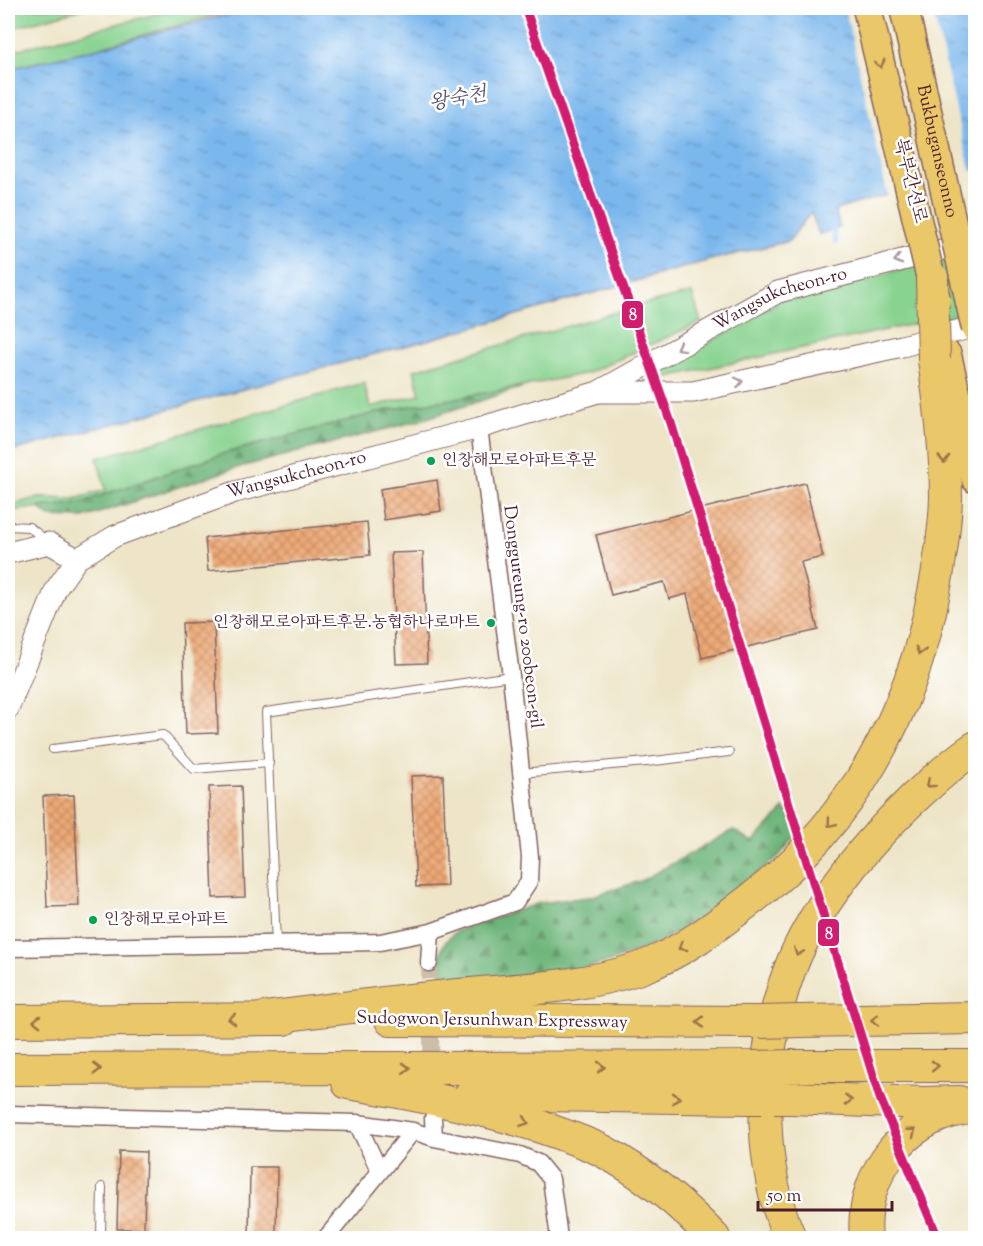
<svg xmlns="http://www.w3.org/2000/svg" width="983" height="1246" viewBox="0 0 983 1246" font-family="'Sorts Mill Goudy','Noto Serif KR',serif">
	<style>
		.green { fill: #89d390; stroke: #6a795e; stroke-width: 1.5 }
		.forest { fill: url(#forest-firs); stroke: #5c6a52; stroke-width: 1.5 }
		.water { fill: url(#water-ripples); stroke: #626b8c; stroke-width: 1.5 }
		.pier { fill: #eee5c8 }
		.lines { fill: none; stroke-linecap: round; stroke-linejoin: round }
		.stream { stroke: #7ab7ed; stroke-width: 5 }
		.building { fill: url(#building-cross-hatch) }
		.minor-tunnel { stroke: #cdbda9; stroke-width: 16; stroke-dasharray: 16 8; stroke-linecap: butt }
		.service-casing { stroke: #836462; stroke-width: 10 }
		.minor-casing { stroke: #836462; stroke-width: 19 }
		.tertiary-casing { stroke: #836462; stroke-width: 23 }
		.trunk-casing { stroke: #836462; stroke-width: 31 }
		.motorway-casing { stroke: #836462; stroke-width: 34 }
		.service { stroke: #fff; stroke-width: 8 }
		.minor { stroke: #fff; stroke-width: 16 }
		.tertiary { stroke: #fff; stroke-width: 21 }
		.trunk { stroke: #eac769; stroke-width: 28 }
		.motorway { stroke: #eac769; stroke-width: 32 }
		.trunk-bridge-casing { stroke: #836462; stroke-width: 31; stroke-linecap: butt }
		.motorway-bridge-casing { stroke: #836462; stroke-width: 34; stroke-linecap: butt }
		.trunk-bridge { stroke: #eac769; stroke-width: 28 }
		.motorway-bridge { stroke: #eac769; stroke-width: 32 }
		.metro-1-casing { stroke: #fff; stroke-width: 14 }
		.metro-1 { stroke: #d11d70; stroke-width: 9 }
		.oneway { stroke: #9a734a }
		.oneway2 { stroke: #ae9aa0 }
		.bus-dot { fill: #00a651; stroke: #fff; stroke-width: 2 }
		.labels { text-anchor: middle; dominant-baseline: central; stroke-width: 5; stroke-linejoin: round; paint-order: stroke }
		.bus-label { font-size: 16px; fill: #4a1f2b; stroke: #fff; text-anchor: start }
		.street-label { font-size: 18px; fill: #4a1f2b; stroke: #fff }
		.water-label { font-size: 20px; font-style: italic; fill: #5b546f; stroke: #fff }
		.line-badge { stroke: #fff; stroke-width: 2 }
		.badge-label { font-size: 16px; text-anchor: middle; font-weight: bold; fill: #fff }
	</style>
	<defs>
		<pattern id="forest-firs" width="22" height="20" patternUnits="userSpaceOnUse" patternTransform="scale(1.5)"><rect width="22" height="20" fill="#6eb57a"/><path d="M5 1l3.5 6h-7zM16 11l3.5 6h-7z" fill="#5c9364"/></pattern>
		<pattern id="water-ripples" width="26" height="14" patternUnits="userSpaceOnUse" patternTransform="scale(1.5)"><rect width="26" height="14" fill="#7ab7ed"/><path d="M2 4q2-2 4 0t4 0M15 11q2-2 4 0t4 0" fill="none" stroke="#6694c0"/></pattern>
		<pattern id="building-cross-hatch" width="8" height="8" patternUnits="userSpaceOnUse" patternTransform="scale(1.5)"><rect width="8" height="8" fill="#ea7"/><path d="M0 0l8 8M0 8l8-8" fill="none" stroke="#c38a62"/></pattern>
	</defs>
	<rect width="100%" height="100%" fill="#fff"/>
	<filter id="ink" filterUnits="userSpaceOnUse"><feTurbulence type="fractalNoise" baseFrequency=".0167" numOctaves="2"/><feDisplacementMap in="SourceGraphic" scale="12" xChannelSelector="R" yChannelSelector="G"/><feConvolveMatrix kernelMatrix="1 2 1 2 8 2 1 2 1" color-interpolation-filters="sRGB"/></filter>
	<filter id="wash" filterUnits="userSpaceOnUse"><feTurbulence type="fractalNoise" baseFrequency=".008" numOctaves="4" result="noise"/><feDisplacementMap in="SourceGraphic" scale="24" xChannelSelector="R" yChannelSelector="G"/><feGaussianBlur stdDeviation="1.35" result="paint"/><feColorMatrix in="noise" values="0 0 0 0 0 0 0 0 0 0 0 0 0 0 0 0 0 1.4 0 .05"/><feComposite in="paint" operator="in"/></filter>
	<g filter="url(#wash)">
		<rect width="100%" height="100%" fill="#eee5c8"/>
		<path class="green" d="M8 8H86L8 29Z
			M179 8H239L87 51 8 69V52Z
			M975 252V311L644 382 784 298Z
			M692 293 701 322 588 373 485 394 383 411 222 454 80 503 8 511V505L39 498 74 499 106 490 97 458 364 383 370 407 420 395 414 370 641 305Z"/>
		<path class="forest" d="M529 385 421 420 236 468 84 518 50 517 38 507 80 503 222 454 383 411Z
			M784 809 803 827 779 856 716 907 662 941 613 961 566 972 501 979H441C441 956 436 946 457 931L539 903 589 897 641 881 733 830 753 842Z"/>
		<path class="water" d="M252 8H975V169L835 210 840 228 819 234 811 212 789 241 706 261 428 340 8 452V69L87 51Z"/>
		<path class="pier" d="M845 8H932L971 173 888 197Z"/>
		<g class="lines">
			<path class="stream" d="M831 223 836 242"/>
		</g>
		<g id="blocks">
			<path class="building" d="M437 480 441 511 384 520 380 489Z
				M805 483 823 557 801 562 818 630 702 658 687 594 669 599 664 582 611 595 596 535Z
				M367 522 370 555 208 571 205 538Z
				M423 552 427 663 396 664 391 553Z
				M214 622 218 733 186 734 182 623Z
				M443 775 447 886 416 887 411 776Z
				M241 786 245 897 213 898 209 787Z
				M74 795 79 906 47 907 43 796Z
				M119 1151 146 1152 144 1229H117Z
				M250 1167H277L276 1239H249Z"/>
		</g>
	</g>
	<g filter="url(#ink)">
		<use href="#blocks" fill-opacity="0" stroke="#836462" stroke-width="1.5"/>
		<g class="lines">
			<path class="minor-tunnel" d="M429 963 432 1075"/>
			<defs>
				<path id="service" d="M8 526 29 527 47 541
					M53 749 163 735 194 769 269 763
					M521 773 646 762 729 752
					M276 944 266 712 511 676
					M102 1187 101 1234 105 1238"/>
				<path id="minor" d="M8 948 380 942 431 932
					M429 963 431 932 515 902 529 881 530 857 511 676 479 428
					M8 1114 357 1123 413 1131 434 1138
					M433 1118 434 1138 520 1155 538 1163 551 1179 559 1238
					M357 1123 380 1172
					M326 1238 413 1131"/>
				<g id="tertiary">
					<path d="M601 392H693L902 346 976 326"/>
					<path d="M8 553 49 543 77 559"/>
					<path id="s1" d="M8 709 56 589 77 559 115 536 235 492 479 428 598 392 778 292 976 241"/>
				</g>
				<path id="trunk" d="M947 355 976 479"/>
				<path id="motorway" d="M264 1018C329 1010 393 1001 458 995 519 989 581 988 640 968 682 953 719 924 754 897 853 820 911 714 934 592 940 561 945 530 946 498 946 451 940 405 934 359
					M391 1020 759 1022
					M8 1021 284 1019
					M800 1021 976 1018
					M793 1066H976
					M8 1069 753 1067
					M348 1083C414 1094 480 1107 544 1128 563 1135 585 1142 603 1151 645 1174 682 1204 714 1238
					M471 1094 749 1098
					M789 1098 924 1103 959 1102
					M790 1238C751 1152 760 1021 804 938 832 886 870 840 913 799 933 781 953 762 976 747
					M866 1238C859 1174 909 1110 976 1108"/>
			</defs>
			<use href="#service" class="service-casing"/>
			<use href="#minor" class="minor-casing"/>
			<use href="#tertiary" class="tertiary-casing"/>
			<use href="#trunk" class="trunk-casing"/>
			<use href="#motorway" class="motorway-casing"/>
			<use href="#service" class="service"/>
			<use href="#minor" class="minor"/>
			<use href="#tertiary" class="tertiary"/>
			<use href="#trunk" class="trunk"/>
			<use href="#motorway" class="motorway"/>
			<defs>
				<g id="trunk-bridge">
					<path d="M867 8 936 300"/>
					<path id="s2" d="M904 8 976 329"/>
				</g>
				<path id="motorway-bridge" d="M932 278 934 359
					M759 1022 800 1021
					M753 1067 793 1066
					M749 1098H789"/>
			</defs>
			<use href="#trunk-bridge" class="trunk-bridge-casing"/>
			<use href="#motorway-bridge" class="motorway-bridge-casing"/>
			<use href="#trunk-bridge" class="trunk-bridge"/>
			<use href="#motorway-bridge" class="motorway-bridge"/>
			<defs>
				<path id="metro-1" d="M525 8 671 423 880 1098 938 1238"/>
			</defs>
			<use href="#metro-1" class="metro-1-casing"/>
			<use href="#metro-1" class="metro-1"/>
		</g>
		<defs><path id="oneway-chevron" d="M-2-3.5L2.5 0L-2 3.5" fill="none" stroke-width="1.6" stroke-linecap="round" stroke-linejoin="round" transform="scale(1.5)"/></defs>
		<g class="oneway">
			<use href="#oneway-chevron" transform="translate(880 64) rotate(76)"/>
			<use href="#oneway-chevron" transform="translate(944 459) rotate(88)"/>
			<use href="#oneway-chevron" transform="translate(920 651) rotate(106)"/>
			<use href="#oneway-chevron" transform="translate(930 784) rotate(138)"/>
			<use href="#oneway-chevron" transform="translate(831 823) rotate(130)"/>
			<use href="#oneway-chevron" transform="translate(682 947) rotate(150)"/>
			<use href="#oneway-chevron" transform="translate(798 952) rotate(112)"/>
			<use href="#oneway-chevron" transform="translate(232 1019) rotate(179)"/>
			<use href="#oneway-chevron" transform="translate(875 1020) rotate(179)"/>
			<use href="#oneway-chevron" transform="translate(37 1021) rotate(179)"/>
			<use href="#oneway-chevron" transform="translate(700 1022) rotate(180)"/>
			<use href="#oneway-chevron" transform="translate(935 1066) rotate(-1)"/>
			<use href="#oneway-chevron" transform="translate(601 1067)"/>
			<use href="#oneway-chevron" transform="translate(406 1068)"/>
			<use href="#oneway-chevron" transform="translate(97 1069)"/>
			<use href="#oneway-chevron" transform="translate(676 1098)"/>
			<use href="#oneway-chevron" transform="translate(848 1100) rotate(2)"/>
			<use href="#oneway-chevron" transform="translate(525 1122) rotate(19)"/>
			<use href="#oneway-chevron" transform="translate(912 1132) rotate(-38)"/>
		</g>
		<g class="oneway2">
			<use href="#oneway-chevron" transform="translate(898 260) rotate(166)"/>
			<use href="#oneway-chevron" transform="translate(680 347) rotate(151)"/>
			<use href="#oneway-chevron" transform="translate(739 382) rotate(-12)"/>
		</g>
	</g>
	<g class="bus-dot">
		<circle cx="431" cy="461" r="5"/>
		<circle cx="491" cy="623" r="5"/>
		<circle cx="93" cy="920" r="5"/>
	</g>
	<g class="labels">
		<g class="bus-label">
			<text x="442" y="461">인창해모로아파트후문</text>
			<text x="480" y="623" text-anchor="end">인창해모로아파트후문.농협하나로마트</text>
			<text x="104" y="920">인창해모로아파트</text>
		</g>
		<g class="street-label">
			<text stroke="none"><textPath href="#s2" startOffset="147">Bukbuganseonno</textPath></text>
			<text transform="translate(909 181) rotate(76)">북부간선로</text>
			<text stroke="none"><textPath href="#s1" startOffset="920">Wangsukcheon-ro</textPath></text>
			<text stroke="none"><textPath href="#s1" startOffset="402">Wangsukcheon-ro</textPath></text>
			<text transform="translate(522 617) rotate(83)">Donggureung-ro 200beon-gil</text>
			<text transform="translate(492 1021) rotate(1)">Sudogwon Je1sunhwan Expressway</text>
		</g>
		<g class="water-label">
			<text transform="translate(458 100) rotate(-10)">왕숙천</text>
		</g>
	</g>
	<g class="line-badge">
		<rect x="621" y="300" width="23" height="29" rx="6" fill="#d11d70"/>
		<rect x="817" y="918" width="23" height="29" rx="6" fill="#d11d70"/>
	</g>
	<g class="badge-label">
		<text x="633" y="320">8</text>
		<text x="829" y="939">8</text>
	</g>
	<rect width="983" height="1246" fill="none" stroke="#fff" stroke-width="30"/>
	<path d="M758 1201v9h134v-9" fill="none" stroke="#4a1f2b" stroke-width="3"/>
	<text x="767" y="1201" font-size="18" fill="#4a1f2b" stroke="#ffffff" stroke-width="4.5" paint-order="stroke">50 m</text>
</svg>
